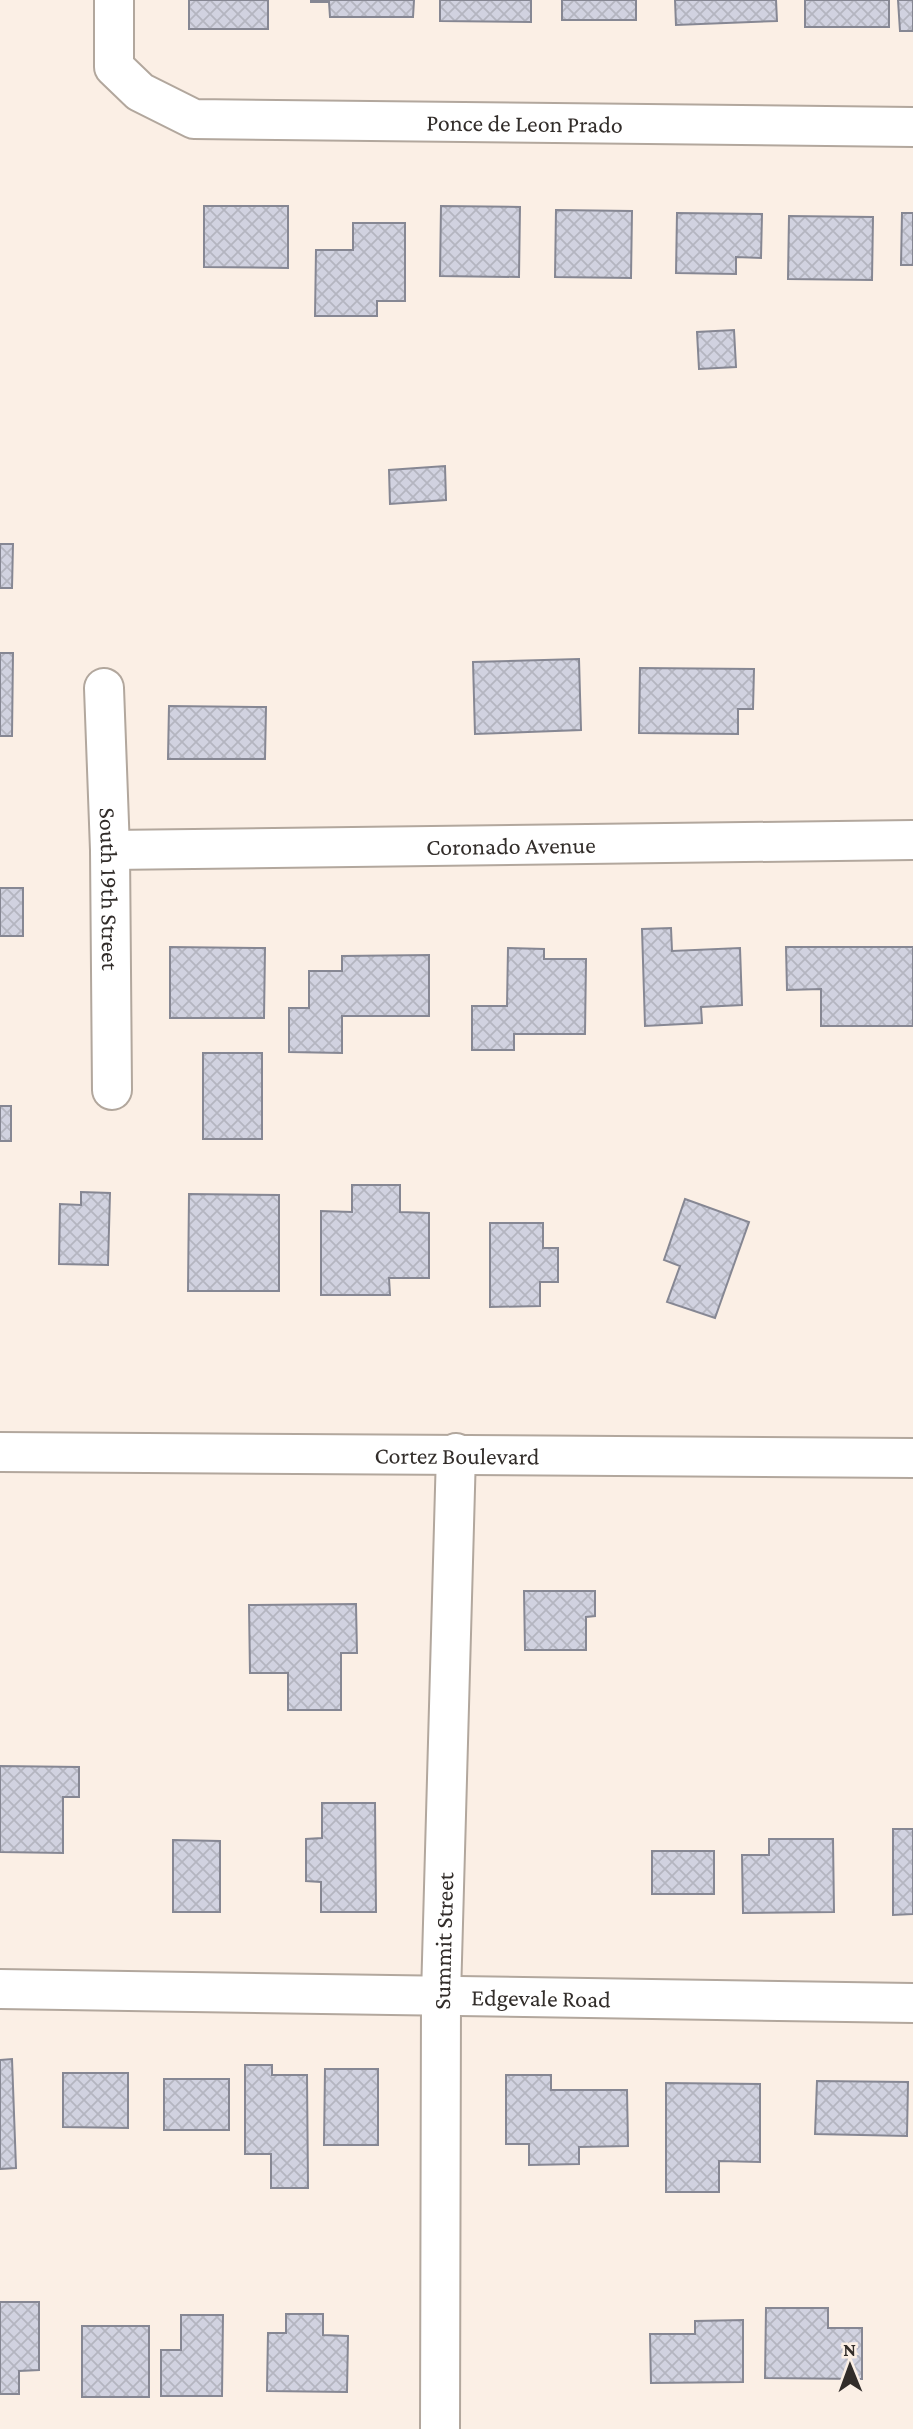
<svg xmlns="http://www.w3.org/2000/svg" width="913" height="2429" viewBox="0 0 913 2429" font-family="'Crimson Pro',serif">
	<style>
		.building { fill: url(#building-cross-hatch); stroke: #868793; stroke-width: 2 }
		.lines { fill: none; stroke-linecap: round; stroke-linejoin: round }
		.street-casing { stroke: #b2a79d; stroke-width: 42 }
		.secondary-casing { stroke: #b2a79d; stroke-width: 42 }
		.street { stroke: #fff; stroke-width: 38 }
		.secondary { stroke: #fff; stroke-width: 38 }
		.labels { text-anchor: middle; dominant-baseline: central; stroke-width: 7; stroke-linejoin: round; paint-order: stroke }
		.street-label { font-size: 24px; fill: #322d2a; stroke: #fbefe5 }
	</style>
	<defs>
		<pattern id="building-cross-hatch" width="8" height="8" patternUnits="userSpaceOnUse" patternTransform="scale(1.75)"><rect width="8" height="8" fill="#d1d2e0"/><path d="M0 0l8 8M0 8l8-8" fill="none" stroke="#b4b5c0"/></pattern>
	</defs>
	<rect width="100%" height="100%" fill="#fbefe5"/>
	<path class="building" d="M189 0H268V29H189Z
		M311 0H414L413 17H330L329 2H311Z
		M440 0H531V22L440 21Z
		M562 0H636V20H562Z
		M675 0H776L777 21 676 25Z
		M805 0H889V27H805Z
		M898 0H913V31H900Z
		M204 206H288V268L204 267Z
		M441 206 520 207 519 277 440 276Z
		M556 210 632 211 631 278 555 277Z
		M677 213 762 214 761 258 736 257V274L676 273Z
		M902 213H913V265H901Z
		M789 216 873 217 872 280 788 279Z
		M353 223H405V301H377V316H315L316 250H353Z
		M734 330 736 367 699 369 697 332Z
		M445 466 446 500 390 504 389 470Z
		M0 544H13L12 588H0Z
		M0 653H13L12 736H0Z
		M579 659 581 730 475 734 473 662Z
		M640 668 754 669 753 709H738V734L639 733Z
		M169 706 266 707 265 759H168Z
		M0 888H23V936H0Z
		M671 928 672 951 740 948 742 1005 701 1007 702 1023 645 1026 642 929Z
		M170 947 265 948 264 1018H170Z
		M786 947H913V1026H821V989L787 990Z
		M508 948 544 949V959H586L585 1034H514V1050H472V1006H507Z
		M429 955V1016H342V1053L289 1052V1008H309V971H342V956Z
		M203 1053H262V1139H203Z
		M0 1106H11V1141H0Z
		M352 1185H400V1212L429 1213V1278H389L390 1295H321V1211L352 1212Z
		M81 1192 110 1193 108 1265 59 1264 60 1204 81 1205Z
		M189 1194 279 1195V1291H188Z
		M685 1199 749 1222 715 1318 667 1302 680 1266 664 1260Z
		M490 1223H543V1248H558V1282H540V1306L490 1307Z
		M524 1591H595V1616L586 1617V1650H525Z
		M356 1604 357 1653H341V1710H288V1673H250L249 1605Z
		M0 1766 79 1767V1797H63V1853L0 1852Z
		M322 1803H375L376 1912H321V1882L306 1881V1839L322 1838Z
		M893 1829H913V1914L893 1915Z
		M769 1839H833L834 1912 743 1913 742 1855H769Z
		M173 1840 220 1841V1912H173Z
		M652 1851H714V1894H652Z
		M12 2059 16 2168 0 2169V2060Z
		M245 2065H272V2075H307L308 2188H271V2154H245Z
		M325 2069H378V2145H324Z
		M63 2073H128V2128L63 2127Z
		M506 2075H551V2090H627L628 2146 579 2147V2164L529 2165V2144H506Z
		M164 2079H229V2130H164Z
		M817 2081 908 2082 907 2136 815 2134Z
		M666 2083 760 2084V2162L719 2161V2192H666Z
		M0 2302H39V2370L19 2371V2394H0Z
		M766 2308H828V2328H862V2379L765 2378Z
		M286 2314H323V2335L348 2336 347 2392 267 2391 268 2333H286Z
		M181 2315H223L222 2396H161V2350H181Z
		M743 2320V2382L651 2383 650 2334H695V2321Z
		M82 2326H149V2397H82Z"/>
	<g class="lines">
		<defs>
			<g id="street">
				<path id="s1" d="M114 0V67L140 92 194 119 913 127"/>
				<path id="s2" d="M104 688 110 850 112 1090"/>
				<path id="s3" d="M110 850 913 840"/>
				<path id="s4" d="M0 1989 913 2003"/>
				<path id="s5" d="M440 2429 441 1996 456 1453"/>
			</g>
			<g id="secondary">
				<path id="s6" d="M0 1452 913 1458"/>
			</g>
		</defs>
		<use href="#street" class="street-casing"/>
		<use href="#secondary" class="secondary-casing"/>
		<use href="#street" class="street"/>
		<use href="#secondary" class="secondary"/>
	</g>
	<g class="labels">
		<g class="street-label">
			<text stroke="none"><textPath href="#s1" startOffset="494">Ponce de Leon Prado</textPath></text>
			<text stroke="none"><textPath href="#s3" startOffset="401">Coronado Avenue</textPath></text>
			<text stroke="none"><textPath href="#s2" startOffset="201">South 19th Street</textPath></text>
			<text stroke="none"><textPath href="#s6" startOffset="457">Cortez Boulevard</textPath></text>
			<text stroke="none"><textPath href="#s5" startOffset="488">Summit Street</textPath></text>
			<text stroke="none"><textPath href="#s4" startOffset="541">Edgevale Road</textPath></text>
		</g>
	</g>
	<g transform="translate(850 2366) rotate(359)" stroke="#fbefe5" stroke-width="5" paint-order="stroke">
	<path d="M0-5L12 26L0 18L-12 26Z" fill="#322d2a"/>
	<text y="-10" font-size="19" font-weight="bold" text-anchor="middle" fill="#322d2a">N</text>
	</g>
</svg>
